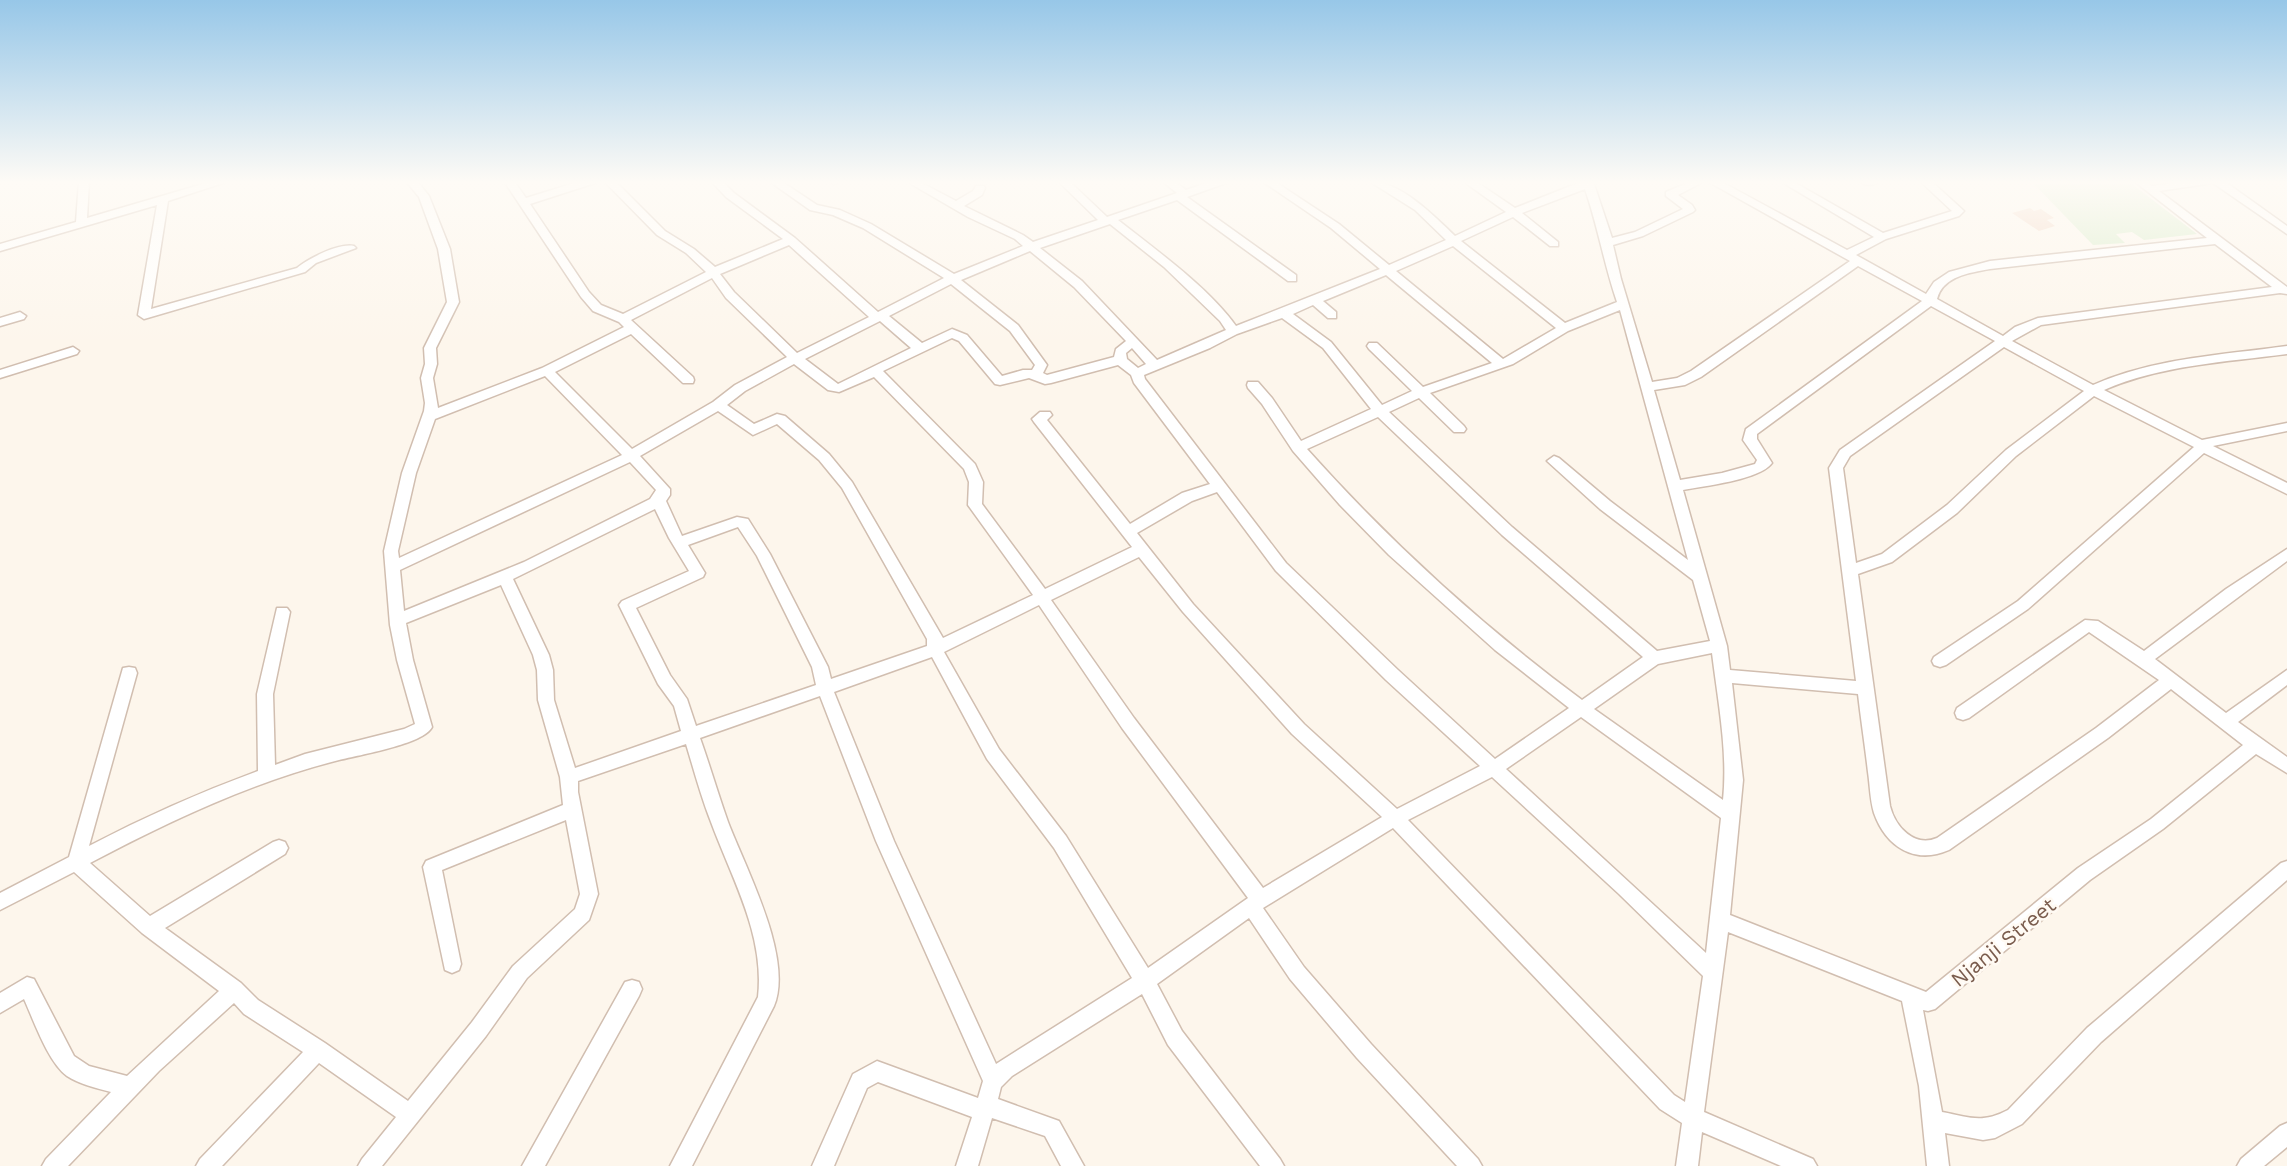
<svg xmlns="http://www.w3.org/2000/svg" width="2287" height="1166" viewBox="0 0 2287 1166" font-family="'Work Sans',sans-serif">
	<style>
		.green { fill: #d8ecc9 }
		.building { fill: #f3d5c3 }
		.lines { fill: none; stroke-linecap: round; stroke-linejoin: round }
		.minor-casing { stroke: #d1beb0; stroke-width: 3 }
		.minor { fill: #fff; fill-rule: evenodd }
		.labels { text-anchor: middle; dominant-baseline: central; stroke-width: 5; stroke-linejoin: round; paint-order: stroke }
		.near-street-label { font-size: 21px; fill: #7a5c4d; stroke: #fffaf3 }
	</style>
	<rect width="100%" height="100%" fill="#fdf6ec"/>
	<path class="green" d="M2031 181H2128L2197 234 2144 240 2132 232 2116 234 2125 243 2093 245Z"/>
	<path class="building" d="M2030 208 2034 211 2041 209 2054 218 2047 220 2055 226 2039 231 2012 213Z"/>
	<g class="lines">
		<defs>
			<path id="minor" d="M79 181H89L87 218 213 181H229L168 201 151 309 297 268C309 258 339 243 354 246L356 248 316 263 305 272 144 319 138 315 157 205 0 251V244L76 222Z
				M406 181H417L429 196 450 249 459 302 436 348 437 364 433 378 438 408 542 368 624 327 619 322 593 311 581 297 504 181H514L526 198 581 181H596L595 183 530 204 589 292 601 305 623 314 706 272 686 253 657 235 604 181H615L665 231 694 249 715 267 783 239 726 197 711 181H722L734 193 795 238 878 312 944 278 863 228 833 215 810 210 769 181H781L817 205 840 210 871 224 954 274 1023 246 1015 239 968 217 906 181H918L956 201 973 191 976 186H984L985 188 982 195 964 206 1023 235 1033 242 1098 220 1058 181H1069L1107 217 1177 193 1162 181H1174L1186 190 1212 181H1227L1226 183 1187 197 1296 275V281H1288L1177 200 1118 220C1156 250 1208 287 1236 326L1380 269 1331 228 1262 181H1274L1339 224 1389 265 1446 240 1415 210 1369 181C1400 181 1433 215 1455 236L1506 212 1463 181H1475L1515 208 1583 181H1593L1612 238 1635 232 1683 209 1666 196V192L1692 181H1705L1678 195 1692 205 1695 210 1693 212 1643 236 1613 245 1621 279 1652 382 1677 378 1691 371 1850 261 1707 181H1720L1847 250 1874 237 1780 181H1792L1883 233 1952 211 1920 181H1931L1964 211 1959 216 1886 239 1856 255 1926 294 1934 282 1949 272 1990 261 2207 238 2134 181H2146L2152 186 2188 181H2224L2287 226V234L2213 183 2159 191 2287 287V294L2280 293 2041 325 2012 341 2093 385C2154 358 2222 355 2287 346V354C2226 362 2161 365 2104 390L2202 440 2287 423V431L2213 446 2287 483V494L2204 453 2028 609 1946 665 1940 667 1934 665 1932 661 1934 657 2018 601 2194 447 2094 396 2016 456 1957 513 1892 562 1858 574 1890 806C1895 826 1914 848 1937 838L2096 728 2159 680 2089 632 1969 718 1963 720 1957 718 1955 713 1957 708 2085 620 2098 621 2144 651 2226 589 2287 549V561L2155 659 2226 713 2287 670V685L2238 722 2287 757V773L2256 754 2163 829 2090 880 1935 1009 1928 1011 1923 1010 1942 1112C1970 1117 1981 1124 2008 1110L2087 1028 2281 863 2287 861V880L2101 1042 2022 1124 1995 1138 1983 1140 1945 1133 1949 1166H1927L1919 1086 1902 1001 1728 932 1704 1112 1813 1159 1817 1166H1781L1702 1132 1698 1166H1676L1682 1123 1660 1109 1393 828 1263 908 1304 967 1371 1044 1478 1159 1482 1166H1457L1357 1058 1290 979 1249 918 1157 984 1182 1031 1280 1159 1284 1166H1260L1168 1045 1142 994 1012 1076 1001 1087 998 1099 1059 1121 1084 1166H1061L1045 1136 992 1118 978 1166H956L972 1117 878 1082 867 1088 834 1166H812L853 1074 877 1061 978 1098 983 1081 876 841 820 696 700 738C710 766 718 794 728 822 745 867 794 958 774 1006L692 1166H670L758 997C765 935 732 879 711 822 701 797 694 770 686 744L578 781V792L598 894 589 920 527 978 486 1036 382 1166H358L362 1159 396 1117 319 1063 222 1166H196L200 1159 303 1052 244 1014 234 1003 159 1071 68 1166H42L46 1159 111 1092C96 1088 79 1084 67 1076 48 1062 34 1021 24 999L0 1013V993L27 977 34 979 74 1056 89 1066 127 1076 219 991 142 933 74 872 0 910V893L69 857 123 668 129 667 135 668 137 673 89 846C144 817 201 792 258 771L257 694 277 608H287L290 612 273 694 275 765 305 754 404 729 415 724 397 660 390 625 384 551 402 473 424 411 425 403 421 378 425 364 424 348 447 302 438 249 419 197ZM1585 189C1598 227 1604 264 1617 302L1565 323 1461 241 1513 217 1550 246H1558V242L1522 213ZM1110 224 1164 267 1220 321 1226 330 1157 360 1082 281 1040 248ZM2215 244 2272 287 2038 318 2015 327 2003 336 1937 299C1943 276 1969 273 1990 269ZM789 245 869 317 797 353 734 292 720 274ZM1453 246 1556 328 1503 359 1396 271ZM1030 251 1074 287 1126 341 1116 349 1114 357 1047 375 1043 373 1047 365 1018 325 961 280ZM1858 266 1922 301 1746 429 1743 440 1757 460 1755 464 1722 473 1680 480 1654 390 1685 385 1701 377ZM1386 275 1492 363 1423 387 1377 343H1369L1367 346 1369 349 1412 391 1382 405 1331 342 1293 314 1313 305 1328 318H1336V312L1323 301ZM712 278 726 298 787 357 735 385 713 402 632 449 555 372 631 334 683 383H693L694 380 693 377 631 320ZM951 284 1010 331 1035 365 1032 370H1023L1002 376 967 335 952 329 922 343 889 316ZM1931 306 1995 341 1840 450 1829 468 1856 681 1730 670 1727 646 1683 490C1703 486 1760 480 1772 463L1757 439V434ZM1620 310 1688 560 1610 501 1559 458 1554 456 1547 461 1600 509 1693 580 1710 641 1657 651 1512 527 1389 412 1419 398 1454 432H1464L1466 429 1464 426 1430 393 1513 364 1568 331ZM1282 318 1323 348 1371 409 1301 441 1272 398 1258 382H1248L1247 385 1248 388 1262 404 1293 451 1340 505 1389 555 1495 650 1569 708 1495 759 1398 670 1286 563 1145 379 1144 375 1210 348 1237 334ZM880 321 911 348 838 384 805 359ZM952 338 959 341 995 384 1000 385 1029 378 1045 384 1051 383 1118 365 1131 375 1134 383 1210 484 1182 493 1130 524 1047 420 1052 415 1050 412H1040L1032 419 1034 422 1132 547 1045 589 982 504 983 482 975 464 883 371ZM2004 347 2084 391 2006 450 1947 505 1882 554 1856 563 1843 468 1850 456ZM1132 348 1146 364 1138 368 1127 359 1126 353ZM794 364 828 390 839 392 874 377 964 469 969 482 968 505 1033 595 943 638 852 482 829 454 785 416 777 414 754 424 727 405 745 391ZM545 376 622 455 399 558 398 551 416 473 435 419ZM718 411 753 435 777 424 819 460 842 488 927 639V646L831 679 828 667 770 554 748 519 737 517 682 536 666 501 670 495V489L640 456ZM1378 417 1502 535 1643 657 1582 700C1481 625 1390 542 1307 449ZM630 462 656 490 650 499 524 562 404 611 400 570ZM1217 492 1276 571 1386 680 1480 766 1397 809 1304 724 1193 604 1137 533 1192 501ZM655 509 669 538 689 571 622 601 619 605 658 684 674 706 681 731 575 768 554 700 553 670 549 655 513 579ZM738 527 757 556 812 667 816 685 696 726 687 699 670 675 636 608 703 577 705 573 688 545ZM1139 557 1183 612 1292 734 1382 817 1263 888 1134 718 1051 600ZM501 585 533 655 537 670 538 700 560 777 563 805 426 861 423 867 445 970 452 973 459 970 461 964 442 870 566 820 580 894 575 909 513 966 472 1022 408 1101 325 1043 258 1000 241 983 165 928 285 854 288 848 285 842 279 840 273 842 150 916 90 863C169 821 252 782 339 760 359 755 424 744 432 727L413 660 406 623ZM1039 605 1122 728 1248 898 1148 968 1066 836 999 749 944 652ZM1712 653C1718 702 1728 752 1723 800L1594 709 1658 664ZM932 657 987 759 1054 848 1132 978 996 1064 894 841 834 692ZM1732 683 1858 694C1861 720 1865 746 1868 772 1870 785 1870 800 1874 813 1886 847 1915 865 1949 850L2108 738 2171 689 2243 745 2151 819 2078 868 1926 992 1730 915 1743 780ZM1581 717 1721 818 1706 953 1506 769ZM1492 777 1619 894 1703 976 1685 1102 1674 1095 1408 820Z
				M829 181H840L834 184Z
				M1860 181H1878C1875 186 1863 186 1860 181Z
				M20 312 26 316 24 319 0 326V318Z
				M73 347 79 351 77 354 0 378V370Z
				M632 980 639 982 642 989 639 996 545 1166H522L625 982Z
				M2287 1123V1147L2264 1166H2237L2241 1159 2280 1126Z"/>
		</defs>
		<use href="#minor" class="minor-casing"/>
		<use href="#minor" class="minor"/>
	</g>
	<linearGradient id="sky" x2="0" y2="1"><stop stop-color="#97c7e8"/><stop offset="0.53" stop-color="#fefbf6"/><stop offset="1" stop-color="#fefbf6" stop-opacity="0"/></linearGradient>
	<rect width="2287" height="344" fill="url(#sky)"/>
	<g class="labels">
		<g class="near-street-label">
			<text transform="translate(2003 942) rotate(-39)">Njanji Street</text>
		</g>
	</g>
</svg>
